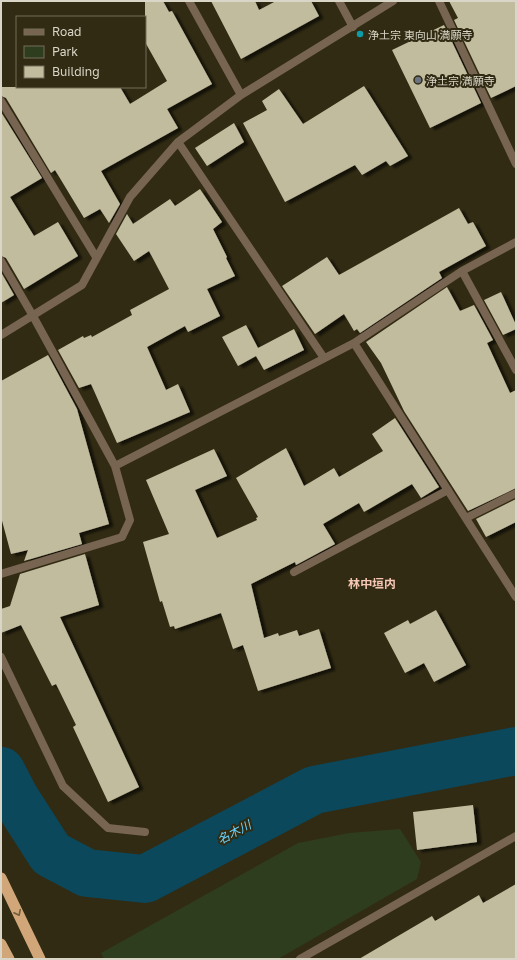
<svg xmlns="http://www.w3.org/2000/svg" width="517" height="960" viewBox="0 0 517 960" font-family="'Golos Text','Noto Sans JP',sans-serif">
	<style>
		.green { fill: #2e3d1e }
		.lines { fill: none; stroke-linecap: round; stroke-linejoin: round }
		.river { stroke: #0b485c; stroke-width: 48 }
		.building { fill: #c2bc9f; filter: url(#shadow) }
		.minor { stroke: #776451; stroke-width: 8 }
		.trunk { stroke: #d1a77a; stroke-width: 11 }
		.oneway { stroke: #715d3c }
		.culture-dot { fill: #0f9aa8; stroke: #312b13; stroke-width: 1.5 }
		.worship-dot { fill: #6b7280; stroke: #312b13; stroke-width: 1.5 }
		.labels { text-anchor: middle; dominant-baseline: central; stroke-width: 4; stroke-linejoin: round; paint-order: stroke }
		.poi-label { font-size: 11px; fill: #d9d6c7; stroke: #312b13; text-anchor: start }
		.neighbourhood-label { font-size: 12px; font-weight: bold; fill: #f7c7b6; stroke: #312b13 }
		.water-label { font-size: 12px; font-style: italic; fill: #6bd4fe; stroke: #312b13 }
	</style>
	<defs>
		<filter id="shadow"><feDropShadow dx="4.5" dy="2.5" stdDeviation="1" flood-color="#0009"/></filter>
	</defs>
	<rect width="100%" height="100%" fill="#312b13"/>
	<path class="green" d="M400 829 421 862 417 879 278 959H104L101 953 298 843 349 833Z"/>
	<g class="lines">
		<path class="river" d="M1 771 15 798 51 854 87 873 145 879 314 790 516 751"/>
	</g>
	<path class="building" d="M145 1H163L169 12 172 11 212 84 167 109 178 128 101 171 120 204 109 223 100 209 84 218 55 170 51 173 6 98 1 96V87H120L130 104 167 81 145 42Z
		M211 1H255L259 10 276 1H311L319 16 241 59Z
		M449 1H516V86L491 98 454 20 458 18Z
		M444 25 481 103 430 128 392 50Z
		M364 86 408 156 390 166 386 161 362 175 355 165 285 202 243 123 267 110 262 101 279 89 303 124Z
		M1 112 42 178 10 197 34 236 58 222 78 256 24 289 6 258 1 256Z
		M234 123 244 142 207 166 195 148Z
		M200 189 222 222 213 229 227 257 226 258 235 276 207 289 220 316 188 332 185 326 147 347 166 390 178 384 190 412 117 443 91 384 79 388 58 350 83 336 84 338 91 335 92 337 132 315 130 310 169 289 149 251 134 261 116 234 127 214 133 224 170 199 175 206Z
		M459 208 468 224 473 222 486 246 439 272 442 278 360 333 357 329 354 331 344 314 315 334 282 286 327 257 339 275Z
		M1 272 14 295 1 303Z
		M447 287 460 311 474 305 493 340 487 343 510 393 516 390V488L468 511 404 411 381 363 366 342Z
		M501 292 516 325V329L503 335 484 300Z
		M246 325 258 348 294 329 304 350 264 370 256 356 238 366 222 337Z
		M48 355 77 409 109 524 79 533 82 544 24 561 28 550 11 554 1 517V381Z
		M395 418 439 487 421 498 412 484 364 512 359 503 323 524 335 544 296 565 295 562 251 584 264 638 278 633 279 636 297 630 299 636 319 629 331 668 258 691 243 645 233 649 221 613 175 629 174 626 170 627 162 601 160 602 143 542 169 534 146 480 214 449 227 476 195 490 217 538 257 520 256 518 258 517 236 478 286 448 304 486 334 468 339 477 383 451 372 434Z
		M516 499V522L486 537 476 519Z
		M85 554 99 605 60 617 139 787 108 802 73 727 76 725 56 684 52 686 21 625 1 633V609L10 606 20 574Z
		M436 610 466 665 434 682 424 663 405 673 384 633 408 620 410 624Z
		M473 805 477 842 417 850 413 812Z
		M516 884V959H359L432 916 435 921 479 895 483 903Z"/>
	<g class="lines">
		<path class="minor" d="M189 1 241 95
			M339 1 353 27
			M439 1 516 164
			M1 101 96 257
			M178 142 324 358
			M1 261 33 316 115 466
			M462 271 516 370
			M1 335 82 285 130 197 178 142 241 95 393 1
			M354 343 516 597
			M466 518 516 493
			M294 572 448 490
			M1 574 122 537 130 520 115 466 354 343 462 271 516 242
			M1 657 63 786 108 828 145 832
			M300 959 516 836"/>
		<path class="trunk" d="M1 878 40 959
			M1 944 9 959"/>
	</g>
	<defs><path id="oneway-chevron" d="M-2-3.5L2.5 0L-2 3.5" fill="none" stroke-width="1.6" stroke-linecap="round" stroke-linejoin="round"/></defs>
	<use class="oneway" href="#oneway-chevron" transform="translate(18 913) rotate(64)"/>
	<circle class="culture-dot" cx="360" cy="34" r="4"/>
	<circle class="worship-dot" cx="418" cy="80" r="4"/>
	<g class="labels">
		<g class="poi-label">
			<text x="368" y="34">浄土宗 東向山 満願寺</text>
			<text x="426" y="80">浄土宗 満願寺</text>
		</g>
		<g class="neighbourhood-label">
			<text x="372" y="583">林中垣内</text>
		</g>
		<g class="water-label">
			<text transform="translate(234 832) rotate(-28)">名木川</text>
		</g>
	</g>
	<rect width="517" height="960" fill="none" stroke="#d9d6c7" stroke-width="4"/>
	<rect x="16" y="16" width="130" height="72" fill="#312b13" stroke="#746f5b"/>
	<rect x="24" y="29" width="20" height="6" fill="#776451" stroke="#746f5b"/>
	<text x="52" y="36" font-size="12" fill="#d9d6c7">Road</text>
	<rect x="24" y="46" width="20" height="12" fill="#2e3d1e" stroke="#746f5b"/>
	<text x="52" y="56" font-size="12" fill="#d9d6c7">Park</text>
	<rect x="24" y="66" width="20" height="12" fill="#c2bc9f" stroke="#746f5b"/>
	<text x="52" y="76" font-size="12" fill="#d9d6c7">Building</text>
</svg>
